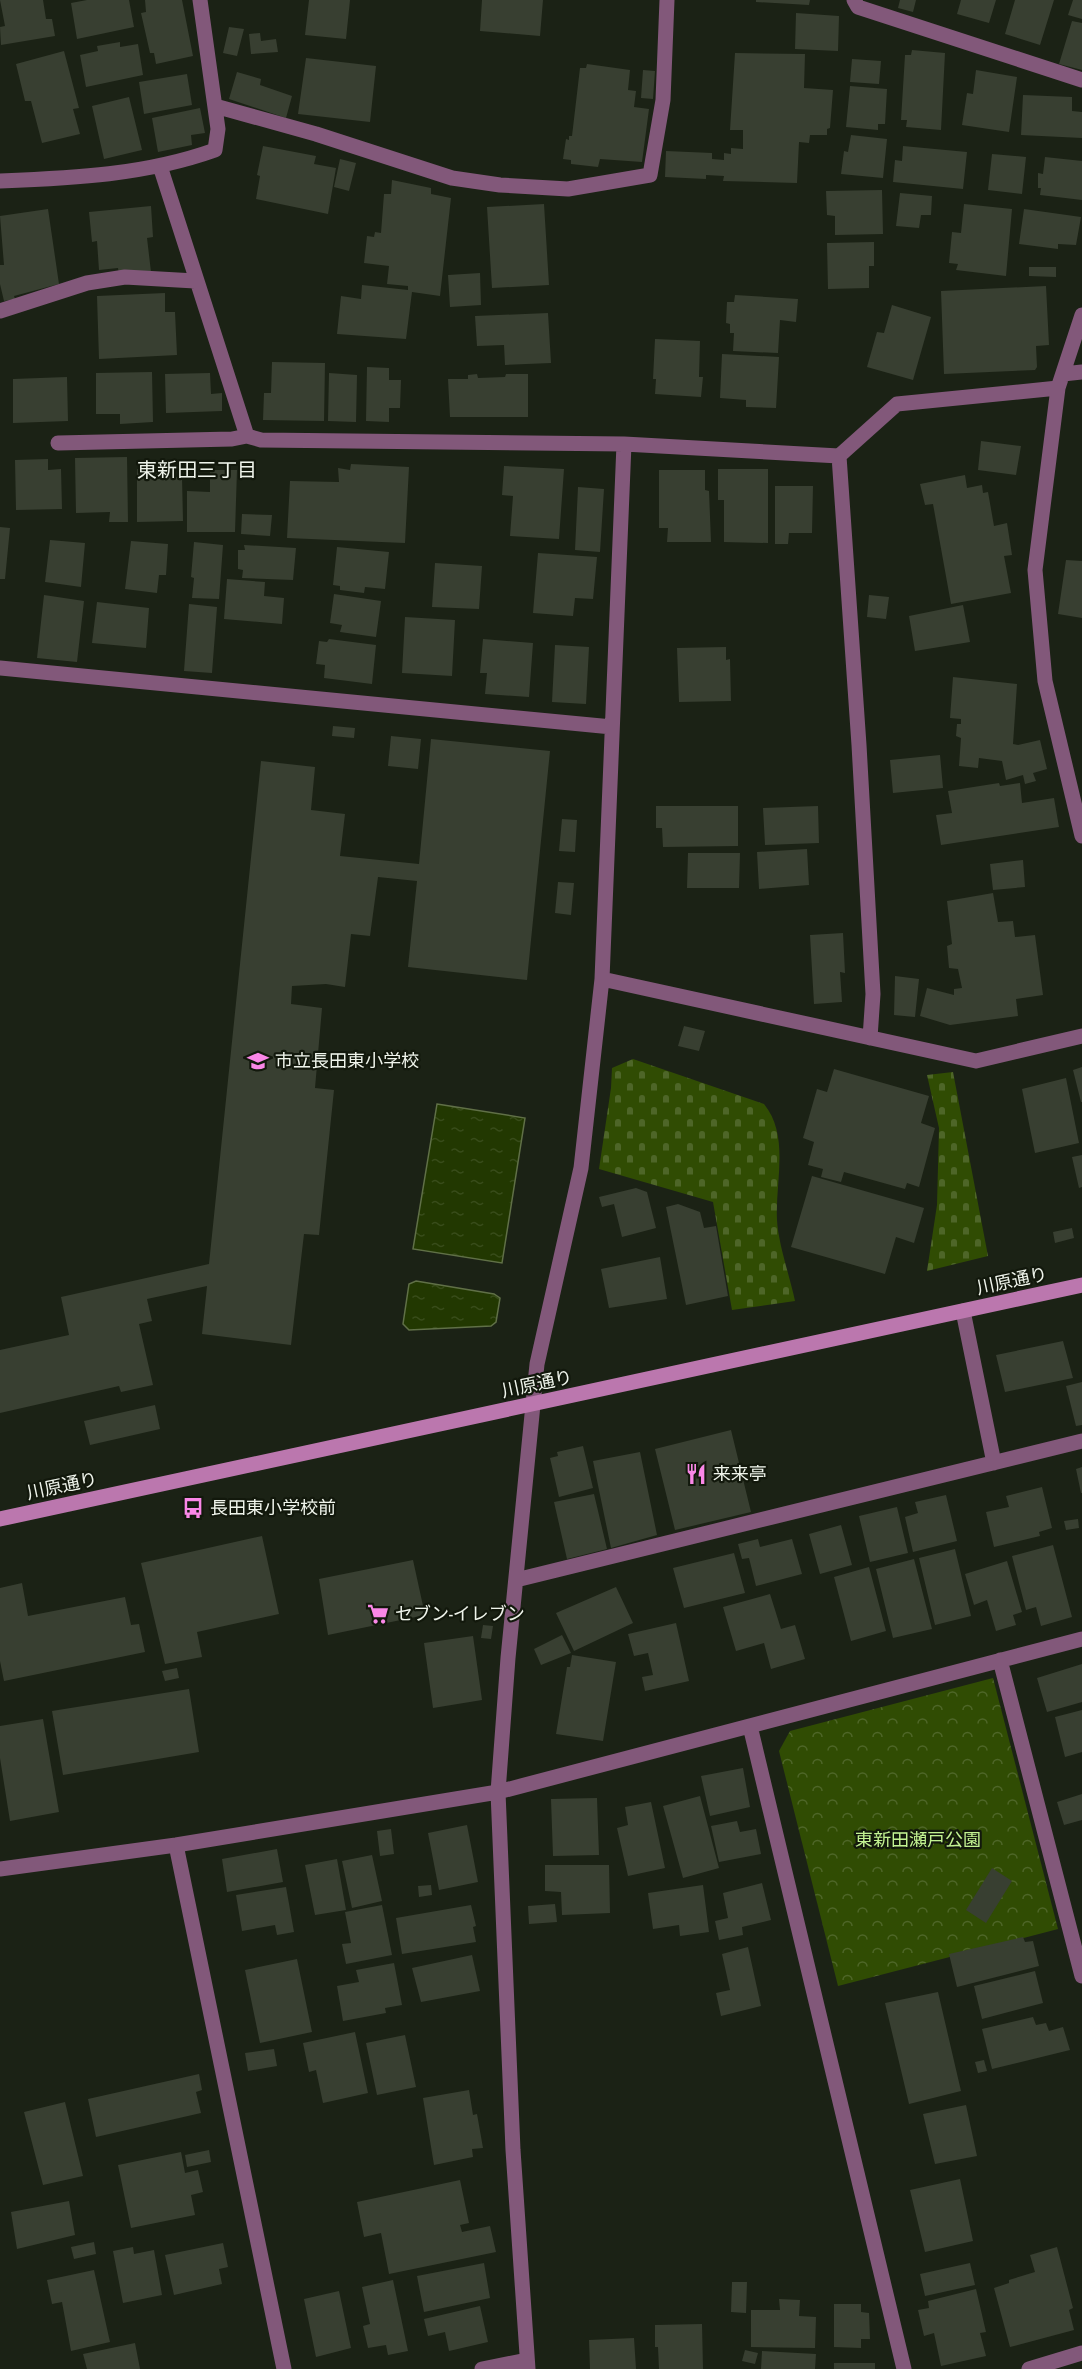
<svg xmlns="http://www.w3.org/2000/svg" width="1082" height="2369" viewBox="0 0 1082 2369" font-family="Jost,'Noto Sans JP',sans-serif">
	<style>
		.cemetery { fill: url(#cemetery-stones) }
		.park { fill: url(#park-crowns) }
		.water { fill: url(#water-ripples); stroke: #607047; stroke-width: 1.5 }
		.building { fill: #383f31 }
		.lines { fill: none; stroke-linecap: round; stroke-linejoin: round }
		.street { stroke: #82587a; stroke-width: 15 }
		.secondary { stroke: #bb77ae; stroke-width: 15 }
		.labels { text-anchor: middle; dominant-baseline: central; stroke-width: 4.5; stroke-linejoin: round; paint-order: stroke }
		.poi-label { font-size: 18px; fill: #eff4eb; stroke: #12180c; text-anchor: start }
		.street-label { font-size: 18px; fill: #eff4eb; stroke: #12180c }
		.park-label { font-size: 18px; fill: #c3f392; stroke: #12180c }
		.neighbourhood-label { font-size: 20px; fill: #eff4eb; stroke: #12180c }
	</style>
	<defs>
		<pattern id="cemetery-stones" width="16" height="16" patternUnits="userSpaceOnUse" patternTransform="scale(1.5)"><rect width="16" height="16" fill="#304c03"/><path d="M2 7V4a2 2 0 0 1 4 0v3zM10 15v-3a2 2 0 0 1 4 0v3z" fill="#4e6628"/></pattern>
		<pattern id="park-crowns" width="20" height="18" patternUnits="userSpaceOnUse" patternTransform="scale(1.5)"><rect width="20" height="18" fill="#304c03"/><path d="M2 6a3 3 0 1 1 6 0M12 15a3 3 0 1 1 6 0" fill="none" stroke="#4e6628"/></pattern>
		<pattern id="water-ripples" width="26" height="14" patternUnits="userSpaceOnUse" patternTransform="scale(1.5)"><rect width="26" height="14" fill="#223801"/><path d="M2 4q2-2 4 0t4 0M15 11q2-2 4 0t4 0" fill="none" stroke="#384c1a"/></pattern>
	</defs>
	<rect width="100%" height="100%" fill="#1b2215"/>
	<path class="cemetery" d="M633 1059 764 1104C790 1136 775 1182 777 1220 778 1243 790 1277 795 1301L732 1310 713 1202 599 1169 611 1088 612 1068Z
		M953 1072 988 1256 927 1271 937 1205 939 1128 927 1075Z"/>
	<path class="park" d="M993 1678 1058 1929 838 1986 779 1751 790 1731Z"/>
	<path class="water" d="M437 1104 525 1118 502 1263 413 1249Z
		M416 1281 494 1294 500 1298 496 1322 491 1326 409 1330 403 1324 409 1284Z"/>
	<path class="building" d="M0 0H43L46 19H52L55 36 1 45 0 27 5 26Z
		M87 0H129L134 27 77 39 71 3Z
		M145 0H182L193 56 156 64 154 53H150L141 13 146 12Z
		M309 0H350L346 39 305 35Z
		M482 0H543L540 36 480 31Z
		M756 0H810L809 5 756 2Z
		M900 0H916L913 12 898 8Z
		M961 0H996L989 23 957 14Z
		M1015 0H1054L1040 45 1005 34Z
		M1073 0H1082V19L1068 15Z
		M796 13 839 16 838 51 795 49Z
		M1072 21 1082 23V70L1059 64Z
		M229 27 244 29 237 56 223 53Z
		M260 33 261 41 276 39 278 52 251 54 249 34Z
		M120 42V47L138 44 143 75 86 87 80 55 98 51 97 46Z
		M912 50 945 53 941 130 906 127 907 120H901L905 55H911Z
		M64 51 79 108 73 109 80 134 42 143 31 101H25L16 64Z
		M735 53 805 54 804 88 833 90 830 128 827 129V135H810L809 143 799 142 797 183 723 181 724 176 706 175V179L665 177 666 151 712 153V159L724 160V153L731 154V148L743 149V130H730Z
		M306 58 376 66 370 122 298 114Z
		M852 59 881 61 879 84 850 82Z
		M587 64 630 70 628 90 636 91 634 107 649 109 642 162 600 159 598 167 571 164V160L563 159 566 139 569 140V136H572L580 68H586Z
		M643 70 655 71 653 99 641 98Z
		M976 70 1017 77 1009 132 962 125 967 93 973 94Z
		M237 72 261 79 260 85 292 96 286 118 229 99Z
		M187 74 192 105 144 114 139 82Z
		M850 86 887 89 885 124H878V130L846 127Z
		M1023 95 1072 97V111L1082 112V138L1021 135Z
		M129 97 142 150 104 159 92 106Z
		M200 108 205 133 191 135 192 145 158 152 152 118Z
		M851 135 887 139 883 178 841 174 844 151 848 152Z
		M263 146 316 156 314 164 336 168 328 214 256 199 260 176 257 175Z
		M903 146 967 152 963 189 893 182 895 160 902 161Z
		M992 154 1026 157 1022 194 988 190Z
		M1045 157 1082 161V200L1040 195 1041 188H1038V173L1043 174Z
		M340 159 356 163 349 191 334 187Z
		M392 180 431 188V194L451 198 440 296 412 292 406 339 337 334 341 296 361 299 362 285 408 290V286L387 284 389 266 364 263 367 236 374 237 375 232 381 233 384 194H391Z
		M882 190 883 234 835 235V216L827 215 826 191Z
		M900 193 932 196 931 215H921L919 228 896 226Z
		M544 204 549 285 492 288 487 207Z
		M964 204 1012 209 1006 276 956 270 958 264 949 263 952 232 961 233Z
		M151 206 153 237 147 238 151 272 119 275 118 268 99 270 97 241 92 242 89 212Z
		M48 209 59 284 14 296 15 299 4 301 0 284V265H4L0 216Z
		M1024 209 1081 217 1076 245 1058 244V249L1019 244Z
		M874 242V266H869V288L828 289 827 243Z
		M1029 267H1056V277L1029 276Z
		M480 273 481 305 450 307 448 275Z
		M1046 286 1049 345 1036 346 1037 367 1035 370 944 374 941 291Z
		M165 293V312H175L177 355 99 359 97 296Z
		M735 295 798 299 796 322 780 320 778 353 733 351 734 333H730V324L726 323 727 302H734Z
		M892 305 931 317 913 380 867 367 877 332 884 333Z
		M548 313 551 363 505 365 504 345 477 346 475 316Z
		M655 339 700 341 699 377H703L701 397 655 394 656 379H653Z
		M722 354 779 357 776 408 746 407V400L720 398Z
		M272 362 325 363 324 421 263 420 264 393H271Z
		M367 367 389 368V380H401L400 408H389V422L366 421Z
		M152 372 153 422 120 424V414H96V373Z
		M210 373 211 394 222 393V411L166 413 165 374Z
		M329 373 357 375 356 422 328 421Z
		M477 374 478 378 505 377 506 374H528V417H450L448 379H468V375Z
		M67 377 68 421 13 423V379Z
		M981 441 1021 446 1016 475 978 470Z
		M127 457 128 522H109L110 512 76 513 75 458Z
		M48 459V470L61 469 62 509 16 510 15 460Z
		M351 464 409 467 405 543 287 538 290 481 339 482 338 468 350 470Z
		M504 466 564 469 559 539 510 536 513 496 502 495Z
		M161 468V477H182L183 521 137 522V469Z
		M718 469H768V543L724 542V500H718Z
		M210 470H237L235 532H187V491L210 492Z
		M659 470H705V490L709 491 711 542H667L668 528H659Z
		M965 475 967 488 982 485 983 493 988 492 994 526 1007 523 1012 555 1004 556 1011 593 951 604 933 504 925 505 920 484Z
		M775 486H813L812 533H789L788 544H775Z
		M578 487 604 489 600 552 575 550Z
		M242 514 272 515 270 536 241 534Z
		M0 527 10 528 5 579H0Z
		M50 540 85 543 81 587 45 582Z
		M131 541 168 544 166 575H159L157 593 125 589Z
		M194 542 223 545 219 599 192 598 194 578 191 577Z
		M244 545 296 548 293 580 242 578 243 570 238 569V550H245Z
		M337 547 389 552 385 589 365 587 364 593 340 590V586L333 585Z
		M538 553 597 557 593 599 575 598 573 616 533 613Z
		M1066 560 1082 561V618L1058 614Z
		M435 563 482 566 479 609 432 607Z
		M227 579 265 582 264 596 284 598 282 624 224 619Z
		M334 594 381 601 376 637 340 632 342 625 330 623Z
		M44 595 84 601 77 662 37 658Z
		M869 595 889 597 886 619 867 617Z
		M97 602 149 608 146 648 92 643Z
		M189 604 217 607 212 673 184 671Z
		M963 605 970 642 915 651 909 616Z
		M405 617 455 620 452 676 402 673Z
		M329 639 376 645 372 684 324 678 325 665 316 664 319 641 327 642Z
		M483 639 533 643 529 697 485 694 487 673H480Z
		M555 645 589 647 586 704 552 702Z
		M726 647V660L730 659 731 701 679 702 677 648Z
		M953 677 1017 684 1013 744 1018 745 1040 740 1047 769 1033 773 1036 781 1025 784 1023 775 1006 780 1002 761 979 758 978 768 959 766 961 738 956 736 957 724H961V719L950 718Z
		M333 726 355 728 354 738 332 736Z
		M391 736 421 739 418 769 388 766Z
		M431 739 550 751 527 980 408 967 417 881 378 877 370 936 351 934 345 987 326 984 292 986 291 1004 322 1008 315 1088 334 1090 319 1235 304 1234 291 1345 202 1334 207 1286 147 1299 152 1321 139 1324 153 1385 121 1392 119 1386 0 1413V1350L69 1335 61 1297 209 1264 261 761 315 767 311 810 345 814 340 856 419 864Z
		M940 755 943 788 893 793 890 760Z
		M999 783 1000 786 1020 783 1022 803 1054 798 1059 827 941 845 936 815 952 813 948 791Z
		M656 806H738V846L663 847 662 828H656Z
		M818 806 819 843 765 845 763 808Z
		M562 819 577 820 575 852 559 851Z
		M807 849 809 885 759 889 757 852Z
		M688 853H740L739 888H687Z
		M1023 860 1025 887 993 890 990 864Z
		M558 882 574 883 571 915 555 913Z
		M993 893 998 922 1013 921 1015 937 1035 935 1043 995 1016 999 1018 1016 950 1025 920 1016 927 988 954 995V989L962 988 958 969 949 968 947 946 952 944 947 901Z
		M843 933 845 973 840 972 842 1002 814 1004 810 935Z
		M895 976 919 979 915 1017 894 1015Z
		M684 1026 705 1031 699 1051 678 1046Z
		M1082 1067V1102H1081L1073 1070Z
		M834 1069 929 1096 921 1123 935 1128 919 1187 907 1183 905 1189 844 1172 841 1182 821 1177 823 1169 808 1165 814 1142 803 1138 817 1089 827 1092Z
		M1066 1078 1079 1143 1035 1153 1022 1089Z
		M1082 1155V1187L1079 1188 1072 1157Z
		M812 1176 924 1208 914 1243 896 1237 885 1274 791 1247Z
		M636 1188 647 1192 656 1228 622 1237 614 1204 602 1207 599 1197Z
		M678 1204 700 1212 704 1228 716 1226 728 1296 686 1305 666 1207Z
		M1072 1228 1074 1238 1055 1243 1053 1232Z
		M660 1257 667 1299 609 1308 601 1269Z
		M1063 1341 1073 1378 1005 1392 996 1355Z
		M1082 1382V1425L1076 1426 1066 1386Z
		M155 1405 160 1429 90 1445 84 1421Z
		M731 1430 751 1512 675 1530 655 1449Z
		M583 1446 593 1488 559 1497 550 1458 558 1456 557 1452Z
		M640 1452 657 1535 611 1548 593 1461Z
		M1082 1467V1493H1081L1076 1469Z
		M1042 1487 1052 1528 1039 1532 1040 1536 994 1547 986 1512 1009 1507 1006 1496Z
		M594 1494 607 1549 567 1559 554 1502Z
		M946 1495 957 1541 913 1552 905 1517 918 1513 915 1502Z
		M897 1507 908 1553 870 1562 859 1516Z
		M1078 1519 1079 1528 1066 1530 1064 1521Z
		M841 1525 852 1565 820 1574 809 1534Z
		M262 1536 279 1614 197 1632 202 1657 165 1664 141 1563Z
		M758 1539 760 1547 792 1539 802 1574 756 1586 749 1558 742 1559 738 1544Z
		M1053 1545 1072 1617 1041 1626 1036 1607 1026 1610 1012 1556Z
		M955 1549 971 1616 935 1625 919 1558Z
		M734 1553 745 1593 684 1608 673 1568Z
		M914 1559 932 1629 893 1638 876 1569Z
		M413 1560 425 1615 328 1635 319 1579Z
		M1007 1561 1022 1612 1013 1615 1016 1625 996 1631 987 1600 974 1605 965 1574Z
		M869 1567 886 1631 851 1641 834 1577Z
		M22 1583 28 1616 125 1597 131 1625 139 1624 145 1652 4 1681 0 1661V1588Z
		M616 1587 633 1623 574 1651 556 1613Z
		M770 1594 781 1629 795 1625 805 1659 771 1669 764 1643 736 1651 723 1607Z
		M676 1623 689 1681 645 1691 642 1677 653 1675 648 1653 634 1656 628 1634Z
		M483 1625 493 1626 491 1639 481 1638Z
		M562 1635 571 1653 541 1665 534 1649Z
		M473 1636 482 1700 433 1708 424 1643Z
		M572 1655 616 1662 603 1741 556 1734 567 1667H570Z
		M1082 1664V1702L1047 1712 1037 1678Z
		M177 1668 179 1678 165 1681 162 1671Z
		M189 1689 199 1752 63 1775 52 1711Z
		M1082 1710V1752L1065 1757 1055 1717Z
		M43 1719 59 1812 10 1821 0 1758V1726Z
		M743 1768 750 1807 710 1816 701 1776Z
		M1082 1794V1820L1064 1825 1057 1802Z
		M700 1796 719 1868 683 1878 663 1806Z
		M597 1798 599 1855 553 1856 551 1799Z
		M651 1802 665 1868 628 1876 617 1828 628 1825 625 1807Z
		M737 1821 740 1832 756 1829 761 1854 719 1862 711 1826Z
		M467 1825 478 1882 439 1890 428 1833Z
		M391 1829 394 1854 380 1856 377 1831Z
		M277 1849 283 1882 227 1892 222 1859Z
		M372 1855 382 1901 352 1908 342 1861Z
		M337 1859 346 1910 315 1915 305 1865Z
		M545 1865H609L610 1913 562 1915 561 1892 545 1891Z
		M992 1868 1012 1881 986 1923 966 1910Z
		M762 1883 771 1920 742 1927 743 1935 719 1940 715 1921 728 1918 723 1893Z
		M431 1885 432 1895 419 1897 418 1886Z
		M703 1885 709 1932 680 1936 679 1925 653 1929 648 1893Z
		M286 1887 294 1932 277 1935 275 1925 242 1931 236 1895Z
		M555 1904 557 1922 529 1924 528 1906Z
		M382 1905 392 1955 346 1964 342 1944 351 1943 345 1912Z
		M471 1905 476 1926 473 1927 476 1942 402 1954 396 1918Z
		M1023 1937 1025 1942 1033 1941 1039 1966 957 1987 949 1954Z
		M748 1947 761 2006 721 2016 716 1993 730 1990 722 1954Z
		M472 1955 480 1991 421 2002 412 1968Z
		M297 1959 312 2032 260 2043 245 1970Z
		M394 1963 402 2005 385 2008 386 2013 343 2021 337 1986 359 1982 356 1970Z
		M1035 1971 1043 2003 982 2019 974 1986Z
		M938 1992 961 2091 909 2104 885 2003Z
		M1033 2017 1036 2025 1046 2023 1049 2031 1063 2027 1070 2050 992 2069 982 2029Z
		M355 2032 368 2093 323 2103 316 2070 309 2072 303 2043Z
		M405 2035 416 2087 377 2095 366 2043Z
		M274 2049 277 2066 248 2071 245 2053Z
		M984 2060 987 2071 978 2073 975 2062Z
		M199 2074 202 2090 196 2092 201 2113 96 2137 88 2099Z
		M469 2090 473 2115 477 2114 483 2148 472 2149 473 2157 434 2165 423 2098Z
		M65 2102 83 2176 43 2185 24 2112Z
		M966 2105 977 2156 935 2164 923 2114Z
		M209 2150 211 2162 187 2167 185 2155Z
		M181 2152 185 2173 198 2170 203 2192 191 2195 195 2215 131 2228 118 2165Z
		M960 2179 973 2241 925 2252 910 2190Z
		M460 2180 469 2223 460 2225 462 2232 490 2226 496 2252 389 2274 381 2233 364 2237 357 2202Z
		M69 2201 75 2235 17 2249 11 2212Z
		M94 2242 96 2254 74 2259 71 2247Z
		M223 2243 228 2267 219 2269 222 2284 174 2295 165 2255Z
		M133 2247 134 2254 154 2250 162 2295 123 2303 113 2251Z
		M1057 2247 1073 2308 1069 2310 1074 2330 1010 2347 994 2288 1009 2283V2280L1035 2272 1030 2255Z
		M484 2263 490 2298 424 2312 417 2276Z
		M970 2263 975 2285 925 2296 920 2274Z
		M94 2270 110 2342 71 2351 62 2302 52 2304 47 2280Z
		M393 2280 408 2351 388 2355 386 2345 368 2348 363 2326 370 2324 362 2287Z
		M732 2282H747L746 2313 731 2312Z
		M976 2289 986 2332 980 2333 986 2356 941 2366 934 2333 924 2336 918 2310 929 2308 928 2301Z
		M339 2291 351 2348 316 2357 304 2299Z
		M779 2299 800 2300 799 2316 816 2317 815 2348 751 2347V2310H780Z
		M834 2304H861V2312L869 2313 870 2339H861V2348L834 2347Z
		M480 2306 488 2342 449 2351 445 2332 428 2336 424 2319Z
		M702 2324 703 2369H659L658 2347H655V2325Z
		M634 2338 636 2369H590L589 2340Z
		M135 2343 140 2369H87L83 2354Z
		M745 2350 758 2353 755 2364 742 2361Z
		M762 2351 816 2354 815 2369H761Z
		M834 2363H875V2369H834Z"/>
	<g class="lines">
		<path class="street" d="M854 0 858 7 1082 80
			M215 106 316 134 452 178 500 185 568 189 650 175 663 100 667 0
			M160 166 247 436 261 440 624 444
			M0 181C74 178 145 175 215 150L218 129 200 0
			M0 311 87 283 125 277 195 281
			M1082 315 1058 388 1035 570 1045 681 1082 836
			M1063 374 1082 372
			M58 443 232 439 247 436
			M839 456 859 745 873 994 870 1038
			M0 668 612 727
			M602 979 976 1061 1082 1036
			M963 1311 994 1463
			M516 1580 1082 1441
			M1000 1660 1082 1976
			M750 1726 904 2369
			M176 1845 284 2369
			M0 1869 176 1845 498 1792 1082 1639
			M482 2369 527 2360
			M528 2369 513 2150 498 1792 508 1658 537 1364 581 1168 602 979 624 444 839 456 897 404 1058 388
			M1029 2369 1082 2353"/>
		<path class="secondary" d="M0 1519 1082 1285"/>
	</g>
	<defs>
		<symbol id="school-bare" viewBox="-9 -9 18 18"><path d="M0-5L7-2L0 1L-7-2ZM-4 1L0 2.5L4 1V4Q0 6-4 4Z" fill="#fa87e7" stroke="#12180c" stroke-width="2.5" paint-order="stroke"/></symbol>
		<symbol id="restaurant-bare" viewBox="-9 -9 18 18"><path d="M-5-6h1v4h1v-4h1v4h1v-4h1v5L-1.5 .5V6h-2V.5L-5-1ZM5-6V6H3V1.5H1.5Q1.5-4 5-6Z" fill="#fa87e7" stroke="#12180c" stroke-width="2.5" paint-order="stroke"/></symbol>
		<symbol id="bus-bare" viewBox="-9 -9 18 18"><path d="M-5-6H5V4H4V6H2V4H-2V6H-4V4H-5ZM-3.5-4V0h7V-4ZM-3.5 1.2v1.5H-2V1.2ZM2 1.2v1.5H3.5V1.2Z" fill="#fa87e7" stroke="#12180c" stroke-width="2.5" paint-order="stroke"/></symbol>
		<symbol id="supermarket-bare" viewBox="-9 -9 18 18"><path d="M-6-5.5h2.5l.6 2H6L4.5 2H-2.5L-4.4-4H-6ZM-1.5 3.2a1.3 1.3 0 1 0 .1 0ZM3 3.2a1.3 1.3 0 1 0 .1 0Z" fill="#fa87e7" stroke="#12180c" stroke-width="2.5" paint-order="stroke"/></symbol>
	</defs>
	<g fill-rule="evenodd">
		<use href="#school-bare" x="243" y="1046" width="30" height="30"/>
		<use href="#restaurant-bare" x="681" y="1459" width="30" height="30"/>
		<use href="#bus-bare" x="178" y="1493" width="30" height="30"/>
		<use href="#supermarket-bare" x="363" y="1599" width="30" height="30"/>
	</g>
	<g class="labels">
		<g class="poi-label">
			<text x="275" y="1061">市立長田東小学校</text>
			<text x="713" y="1474">来来亭</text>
			<text x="210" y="1508">長田東小学校前</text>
			<text x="395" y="1614">セブン-イレブン</text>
		</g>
		<g class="street-label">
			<text transform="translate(1012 1281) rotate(-12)">川原通り</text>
			<text transform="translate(537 1384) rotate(-12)">川原通り</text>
			<text transform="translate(62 1486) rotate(-12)">川原通り</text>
		</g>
		<g class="park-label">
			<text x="918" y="1840">東新田瀬戸公園</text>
		</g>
		<g class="neighbourhood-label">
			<text x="197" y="470">東新田三丁目</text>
		</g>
	</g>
</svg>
